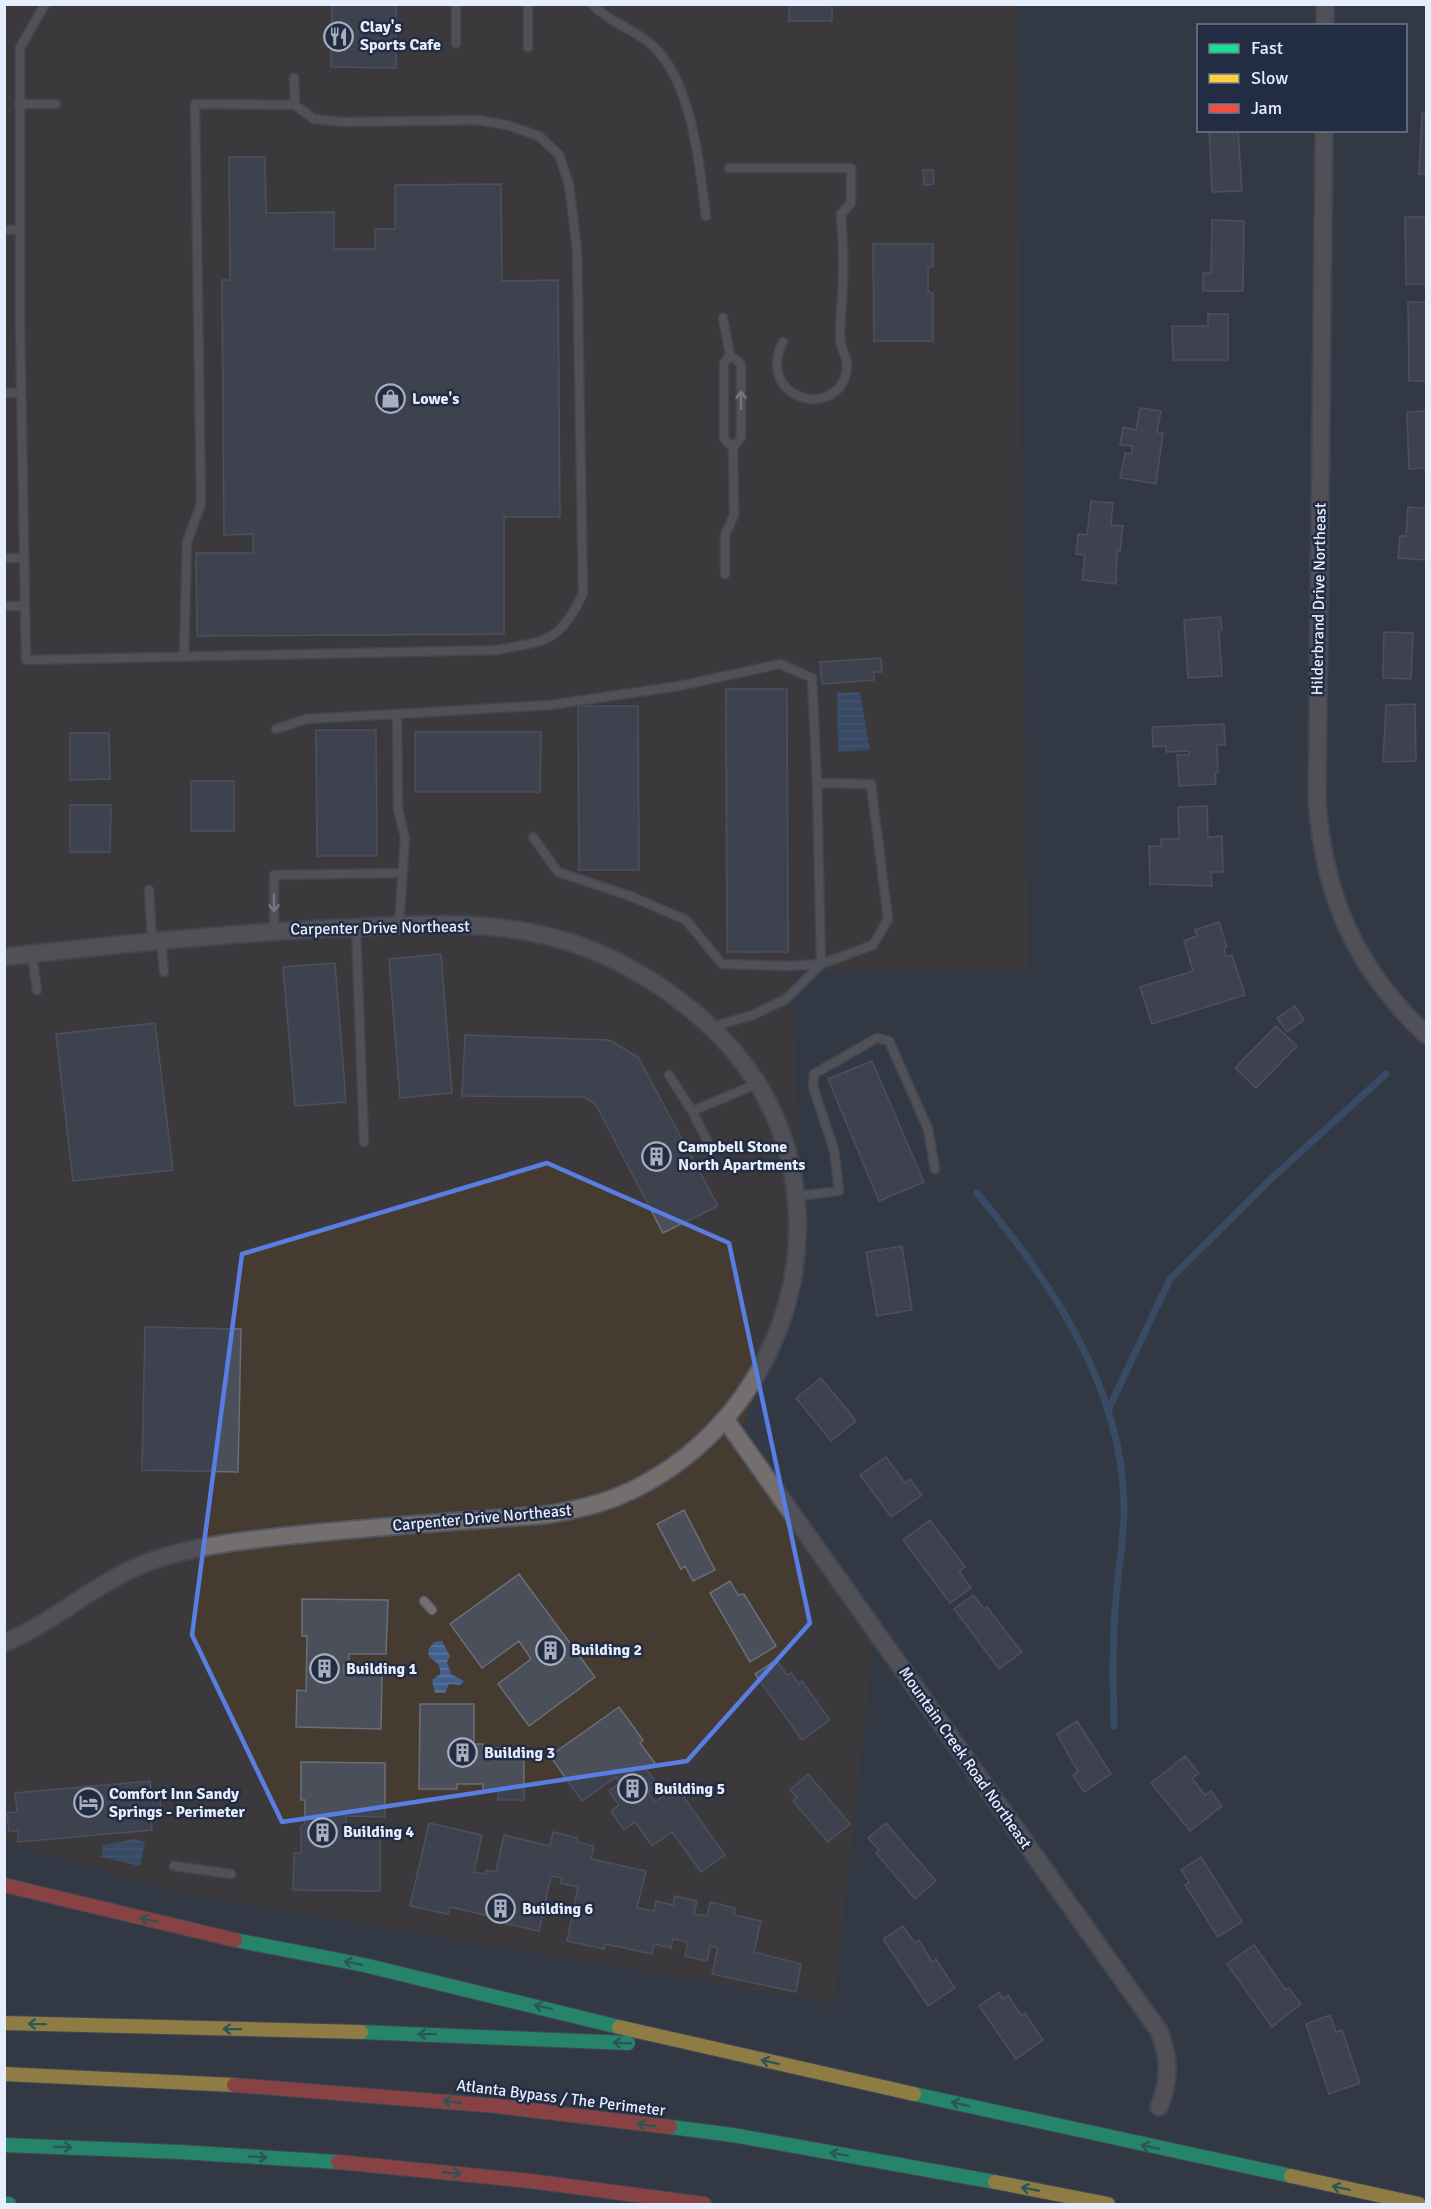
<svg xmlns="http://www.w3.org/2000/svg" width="1431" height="2209" viewBox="0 0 1431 2209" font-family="Signika,sans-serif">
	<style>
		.commercial { fill: #463b30 }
		.water { fill: url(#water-rules) }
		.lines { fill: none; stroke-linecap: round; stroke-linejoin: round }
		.stream { stroke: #41608c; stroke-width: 7 }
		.building { fill: #4a4f5a; stroke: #696e79; stroke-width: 1.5 }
		.lane-casing { stroke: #515762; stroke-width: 11 }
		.street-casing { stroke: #515762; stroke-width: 20 }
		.fast-casing { stroke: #515762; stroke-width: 16 }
		.slow-casing { stroke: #515762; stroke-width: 16 }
		.jam-casing { stroke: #515762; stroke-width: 16 }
		.lane { stroke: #756e6e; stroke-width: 8 }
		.street { stroke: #756e6e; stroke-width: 16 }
		.fast { stroke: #16e098; stroke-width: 14 }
		.slow { stroke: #ffcf43; stroke-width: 14 }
		.jam { stroke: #f24e42; stroke-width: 14 }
		.oneway { stroke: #bec1cb }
		.oneway2 { stroke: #1d7d69 }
		.marked { fill: none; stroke: #597ee3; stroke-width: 4.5; stroke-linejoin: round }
		.labels { text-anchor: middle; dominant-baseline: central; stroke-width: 5; stroke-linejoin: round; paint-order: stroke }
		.poi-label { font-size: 16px; font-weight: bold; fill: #e6edfd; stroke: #222c43; text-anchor: start }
		.street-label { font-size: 16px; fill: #e6edfd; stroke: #222c43 }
	</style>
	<defs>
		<pattern id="water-rules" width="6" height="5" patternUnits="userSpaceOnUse" patternTransform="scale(1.5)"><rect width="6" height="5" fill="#41608c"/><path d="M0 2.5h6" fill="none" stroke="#5c779d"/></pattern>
	</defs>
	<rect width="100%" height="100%" fill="#333946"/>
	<path class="commercial" d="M4 5H1016L1028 970 792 971 805 1278 735 1445 877 1613 834 2003 179 1893 5 1842Z"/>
	<path class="water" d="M860 692 870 750 838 752 837 693Z
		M442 1641 450 1656 447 1662 451 1674 464 1681 460 1685 449 1684 445 1693H435L432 1680 440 1674C441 1663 435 1663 429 1656L428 1650 434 1642Z
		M134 1839 145 1842 140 1866 101 1857 103 1845Z"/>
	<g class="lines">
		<path class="stream" d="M977 1193C1050 1280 1122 1386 1124 1504 1125 1536 1118 1567 1116 1599 1112 1641 1113 1684 1114 1726
			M1108 1410 1170 1279 1270 1180 1386 1074"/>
	</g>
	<path class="building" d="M332 4H396V68L331 67Z
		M789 4H832V21H789Z
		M1422 113H1426V174H1419Z
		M1209 130H1238L1242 191 1212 192Z
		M229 157H265L266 213 334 212V249H375V229H395V185L501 184 502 281 558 280 560 517H504V634L197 636 196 553H253V534L224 535 222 280H230Z
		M923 170H933L934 184 924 185Z
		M1405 217H1426V284H1406Z
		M1212 220 1244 221 1243 291H1203V273H1211Z
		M873 244H933V266L928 268V291L933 294V341H874Z
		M1408 302H1426V381H1409Z
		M1208 314H1228V360H1173L1172 326H1208Z
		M1140 408 1161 411 1157 432 1163 433 1156 484 1120 478 1125 453 1131 454 1133 446 1120 445 1123 427 1136 430Z
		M1426 411V468L1409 469 1407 412Z
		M1091 501 1113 503 1111 525 1123 526 1120 551H1117L1116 584 1082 580 1085 555 1076 554 1078 534 1087 535Z
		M1408 507 1426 508V560L1398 558 1400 536H1406Z
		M1221 617 1222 630 1219 631 1222 676 1188 678 1184 620Z
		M1384 632 1413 633 1411 679 1383 678Z
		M881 658 882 672H874V680L822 684 820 662Z
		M726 689H787L788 952H727Z
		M1415 704 1416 761 1383 762 1386 705Z
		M578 706H638L639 870H579Z
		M1224 724 1225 745H1217L1218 772 1215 773 1216 784 1179 786 1177 755H1189V751L1166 752V746L1153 747 1152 727Z
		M316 730H376L377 856H317Z
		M415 732H541L540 792H415Z
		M70 733H109L110 779 70 780Z
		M191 781H234V831H191Z
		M70 805H111L110 852H70Z
		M1207 806 1208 837 1222 836 1223 872H1211L1212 886 1150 884 1149 846H1161V839H1179L1178 807Z
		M1219 922 1227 947 1224 948 1226 957 1232 955 1245 995 1152 1024 1140 987 1193 971 1184 941 1197 936 1195 930Z
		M441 954 452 1093 400 1098 389 959Z
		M335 963 346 1102 295 1106 283 967Z
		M1295 1006 1304 1020 1287 1032 1277 1018Z
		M155 1023 173 1170 73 1181 56 1034Z
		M1276 1026 1297 1046 1256 1088 1235 1068Z
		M465 1035 609 1040 638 1057 718 1206 663 1233 596 1105 584 1097 462 1096Z
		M872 1061 924 1182 879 1201 828 1079Z
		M902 1246 912 1310 877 1316 866 1252Z
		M145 1327 241 1329 238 1472 142 1470Z
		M821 1378 856 1421 831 1441 796 1398Z
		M886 1457 905 1483 910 1479 922 1495 891 1517 860 1475Z
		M684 1510 715 1570 693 1581 685 1566 681 1569 657 1524Z
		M930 1520 965 1567 959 1571 971 1588 950 1603 903 1540Z
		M519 1574 595 1677 529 1726 498 1684 531 1659 519 1641 482 1668 450 1624Z
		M730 1581 738 1595 744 1594 776 1646 750 1662 710 1593Z
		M973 1595 984 1609 987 1607 1022 1652 999 1669 954 1609Z
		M302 1599 388 1600 386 1654H349V1664H344V1674L382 1675 381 1729 296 1727 297 1690 306 1691 307 1636H302Z
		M776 1660 787 1675 791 1673 799 1684 802 1681 830 1720 802 1740 755 1674Z
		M420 1704H474V1744H483V1748H506V1758H524V1800H498V1790H483V1784H457V1789H419Z
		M619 1707 643 1740 640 1743 655 1763 646 1769 658 1785 648 1792 655 1802 676 1786 725 1855 701 1872 672 1832 652 1846 635 1822 624 1830 611 1811 619 1805 609 1791 620 1783 616 1777 582 1801 550 1756Z
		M1077 1721 1111 1774 1084 1792 1073 1775 1078 1772 1057 1734Z
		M1185 1756 1199 1773 1192 1778 1205 1795 1211 1791 1222 1806 1190 1831 1151 1783Z
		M301 1762 385 1763V1817L346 1816V1826H342L343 1838H380V1891L293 1890 294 1853H301V1826L305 1824V1800H301Z
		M808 1774 850 1824 828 1842 793 1801 797 1797 790 1790Z
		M150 1781 152 1794 159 1793 162 1817 151 1818 152 1830 18 1842V1831H9L7 1813 17 1812 15 1793Z
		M429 1823 482 1835 474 1872 485 1874 486 1870 496 1872 504 1835 550 1846 553 1832 578 1838 577 1842 594 1846 591 1859 646 1871 637 1908 654 1911 656 1901 673 1905 675 1896 697 1901 694 1914 707 1916 710 1902 735 1908 734 1915 761 1921 754 1952 801 1964 796 1992 712 1974 718 1948 710 1946 707 1961 685 1956 688 1942 673 1939 671 1948 654 1944 652 1954 605 1944 604 1949 567 1941 578 1887 560 1883 562 1878 551 1876 539 1931 502 1923V1919L450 1907 448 1914 410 1906Z
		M886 1823 936 1881 915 1899 876 1853 879 1850 868 1838Z
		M1201 1857 1242 1922 1218 1937 1185 1885 1189 1882 1181 1870Z
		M903 1926 915 1943 919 1940 932 1962 936 1959 955 1988 928 2006 883 1939Z
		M1254 1945 1286 1990 1289 1988 1301 2004 1272 2027 1227 1964Z
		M999 1992 1003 1999 1008 1995 1021 2015 1025 2013 1043 2040 1016 2059 979 2006Z
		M1330 2015 1336 2032 1342 2030 1360 2083 1329 2094 1306 2024Z"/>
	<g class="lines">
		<defs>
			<path id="lane" d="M45 4 20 48V322L26 660 496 650C547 641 560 642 583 593L577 250 569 185 559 155 539 136 507 125 478 120 342 122 314 119 295 105
				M456 4V43
				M528 4V47
				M592 4C610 23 635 29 653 46 693 84 699 164 706 216
				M19 104H56
				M729 168H851V203L841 214C842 234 844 254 843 274 843 295 840 317 840 339 841 351 850 359 846 374 833 421 755 397 783 342
				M4 230H20
				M723 318 730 355 741 364V437L733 448 734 515 725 535V574
				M730 355 724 363V439L733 448
				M4 393H21
				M4 558H23
				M4 606H25
				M184 656 187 542 201 504 195 104 295 105 294 78
				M276 729 306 719 397 714
				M149 890 152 941
				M399 925 405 838 398 809 397 714 550 705 679 686 780 664 812 678 817 783 871 784 888 919 873 945 821 964 787 966 722 964 686 920 630 896 558 872 533 837
				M356 927 364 1142
				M274 931V875L402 873
				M161 940 164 972
				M32 954 37 990
				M711 1027 753 1015 786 999 821 964 817 783
				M669 1075 692 1111 712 1150
				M692 1111 757 1084
				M796 1196 839 1191 834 1150 813 1087 814 1074 877 1038 889 1041 928 1129 935 1169
				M424 1601 432 1610
				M174 1866 231 1874"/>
			<path id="street" d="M1325 26V4
				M1324 130 1317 801C1324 898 1356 968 1426 1035
				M4 957C118 944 228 933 342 928 426 924 514 917 594 951 659 978 727 1030 762 1091 846 1239 774 1431 619 1496 595 1506 570 1511 545 1515 462 1521 378 1526 295 1535 247 1540 197 1545 151 1561 98 1580 57 1621 4 1643
				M725 1419 1159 2031C1170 2059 1170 2080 1159 2107"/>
			<path id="fast" d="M235 1940 364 1965 619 2027
				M361 2032 628 2043
				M914 2094 1291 2176
				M670 2127 733 2135 995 2182
				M4 2145 180 2152 338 2162
				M4 2204H9"/>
			<path id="slow" d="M4 2023 361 2032
				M619 2027 914 2094
				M4 2074 234 2085
				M1291 2176 1419 2204
				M995 2182 1108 2204"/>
			<path id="jam" d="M4 1885 235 1940
				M234 2085 497 2106 670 2127
				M338 2162 530 2181 704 2204"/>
		</defs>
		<use href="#lane" class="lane-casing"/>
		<use href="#street" class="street-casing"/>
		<use href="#fast" class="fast-casing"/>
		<use href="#slow" class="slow-casing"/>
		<use href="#jam" class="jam-casing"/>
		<use href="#lane" class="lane"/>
		<use href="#street" class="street"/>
		<use href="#fast" class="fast"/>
		<use href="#slow" class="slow"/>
		<use href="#jam" class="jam"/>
	</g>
	<defs><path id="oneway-shaft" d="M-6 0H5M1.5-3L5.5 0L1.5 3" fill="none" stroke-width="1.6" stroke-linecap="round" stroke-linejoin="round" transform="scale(1.5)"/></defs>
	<g class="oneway">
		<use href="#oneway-shaft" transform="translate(741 400) rotate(-90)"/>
		<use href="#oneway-shaft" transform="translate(274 903) rotate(90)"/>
	</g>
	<g class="oneway2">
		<use href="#oneway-shaft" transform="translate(149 1920) rotate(-166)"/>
		<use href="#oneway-shaft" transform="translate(353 1963) rotate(-169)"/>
		<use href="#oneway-shaft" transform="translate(543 2007) rotate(-166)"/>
		<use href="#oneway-shaft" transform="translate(37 2024) rotate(-179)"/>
		<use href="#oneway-shaft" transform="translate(232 2029) rotate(-179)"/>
		<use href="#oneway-shaft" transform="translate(427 2034) rotate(-179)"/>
		<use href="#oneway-shaft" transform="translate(622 2043) rotate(-177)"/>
		<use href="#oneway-shaft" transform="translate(770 2062) rotate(-168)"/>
		<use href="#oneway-shaft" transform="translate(452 2102) rotate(-175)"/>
		<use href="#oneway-shaft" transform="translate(960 2104) rotate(-167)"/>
		<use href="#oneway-shaft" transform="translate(646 2125) rotate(-173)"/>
		<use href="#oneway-shaft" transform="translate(63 2147) rotate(2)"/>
		<use href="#oneway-shaft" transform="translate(1150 2147) rotate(-168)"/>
		<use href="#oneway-shaft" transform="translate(839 2154) rotate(-170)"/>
		<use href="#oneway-shaft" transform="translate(258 2157) rotate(4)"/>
		<use href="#oneway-shaft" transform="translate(452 2173) rotate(5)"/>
		<use href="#oneway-shaft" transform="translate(1341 2188) rotate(-168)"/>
		<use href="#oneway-shaft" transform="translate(1030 2189) rotate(-169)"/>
	</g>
	<path d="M0 0H1431V2209H0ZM547 1163 729 1243 810 1623 687 1761 282 1822 192 1635 242 1254Z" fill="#333946" fill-opacity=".55" fill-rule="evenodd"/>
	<path class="marked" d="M547 1163 729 1243 810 1623 687 1761 282 1822 192 1635 242 1254Z"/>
	<defs>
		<symbol id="restaurant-ring" viewBox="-11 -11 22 22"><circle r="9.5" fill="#222c43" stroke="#a7aebd" stroke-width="1.5"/><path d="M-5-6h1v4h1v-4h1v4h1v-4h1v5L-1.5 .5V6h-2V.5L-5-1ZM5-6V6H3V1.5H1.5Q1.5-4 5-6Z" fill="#a7aebd"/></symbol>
		<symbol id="shop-ring" viewBox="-11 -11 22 22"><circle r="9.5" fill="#222c43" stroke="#a7aebd" stroke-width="1.5"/><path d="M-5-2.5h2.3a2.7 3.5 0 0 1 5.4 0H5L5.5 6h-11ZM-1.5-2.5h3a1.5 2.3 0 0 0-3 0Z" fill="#a7aebd"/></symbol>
		<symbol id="building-ring" viewBox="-11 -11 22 22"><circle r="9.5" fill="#222c43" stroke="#a7aebd" stroke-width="1.5"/><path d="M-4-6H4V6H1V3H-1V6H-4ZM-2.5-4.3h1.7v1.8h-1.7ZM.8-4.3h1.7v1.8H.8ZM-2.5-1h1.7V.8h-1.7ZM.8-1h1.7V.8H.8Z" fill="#a7aebd"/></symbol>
		<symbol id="hotel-ring" viewBox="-11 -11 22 22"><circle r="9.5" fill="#222c43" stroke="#a7aebd" stroke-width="1.5"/><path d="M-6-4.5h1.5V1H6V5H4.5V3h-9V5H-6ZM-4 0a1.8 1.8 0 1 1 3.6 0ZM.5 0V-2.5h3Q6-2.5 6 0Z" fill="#a7aebd"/></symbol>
	</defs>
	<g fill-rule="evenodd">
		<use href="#restaurant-ring" x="322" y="20" width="33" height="33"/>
		<use href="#shop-ring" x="374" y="382" width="33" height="33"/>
		<use href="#building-ring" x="640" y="1140" width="33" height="33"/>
		<use href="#building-ring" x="534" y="1634" width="33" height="33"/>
		<use href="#building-ring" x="308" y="1652" width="33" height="33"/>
		<use href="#building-ring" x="446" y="1736" width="33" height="33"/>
		<use href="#building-ring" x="616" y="1772" width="33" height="33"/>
		<use href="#hotel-ring" x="72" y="1786" width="33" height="33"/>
		<use href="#building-ring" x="306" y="1816" width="33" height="33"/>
		<use href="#building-ring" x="484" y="1892" width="33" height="33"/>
	</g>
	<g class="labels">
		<g class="poi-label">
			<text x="360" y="27">Clay's<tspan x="360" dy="18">Sports Cafe</tspan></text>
			<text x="412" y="399">Lowe's</text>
			<text x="678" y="1147">Campbell Stone<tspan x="678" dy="18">North Apartments</tspan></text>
			<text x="571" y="1650">Building 2</text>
			<text x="346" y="1669">Building 1</text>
			<text x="484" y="1753">Building 3</text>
			<text x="654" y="1789">Building 5</text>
			<text x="109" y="1794">Comfort Inn Sandy<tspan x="109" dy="18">Springs - Perimeter</tspan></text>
			<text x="343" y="1832">Building 4</text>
			<text x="522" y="1909">Building 6</text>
		</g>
		<g class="street-label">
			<text transform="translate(1319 599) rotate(-89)">Hilderbrand Drive Northeast</text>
			<text transform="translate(380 928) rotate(-1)">Carpenter Drive Northeast</text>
			<text transform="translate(482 1518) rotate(-5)">Carpenter Drive Northeast</text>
			<text transform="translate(965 1758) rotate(55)">Mountain Creek Road Northeast</text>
			<text transform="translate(561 2098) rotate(7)">Atlanta Bypass / The Perimeter</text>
		</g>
	</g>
	<rect width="1431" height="2209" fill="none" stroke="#e6edfd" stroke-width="12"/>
	<rect x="1197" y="24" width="210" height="108" fill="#222c43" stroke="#70798d" stroke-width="1.5"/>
	<rect x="1209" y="44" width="30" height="9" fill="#16e098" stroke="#70798d" stroke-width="1.5"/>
	<text x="1251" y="54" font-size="18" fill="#e6edfd">Fast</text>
	<rect x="1209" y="74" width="30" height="9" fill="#ffcf43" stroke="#70798d" stroke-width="1.5"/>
	<text x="1251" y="84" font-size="18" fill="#e6edfd">Slow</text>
	<rect x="1209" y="104" width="30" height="9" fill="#f24e42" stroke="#70798d" stroke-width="1.5"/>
	<text x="1251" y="114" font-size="18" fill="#e6edfd">Jam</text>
</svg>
